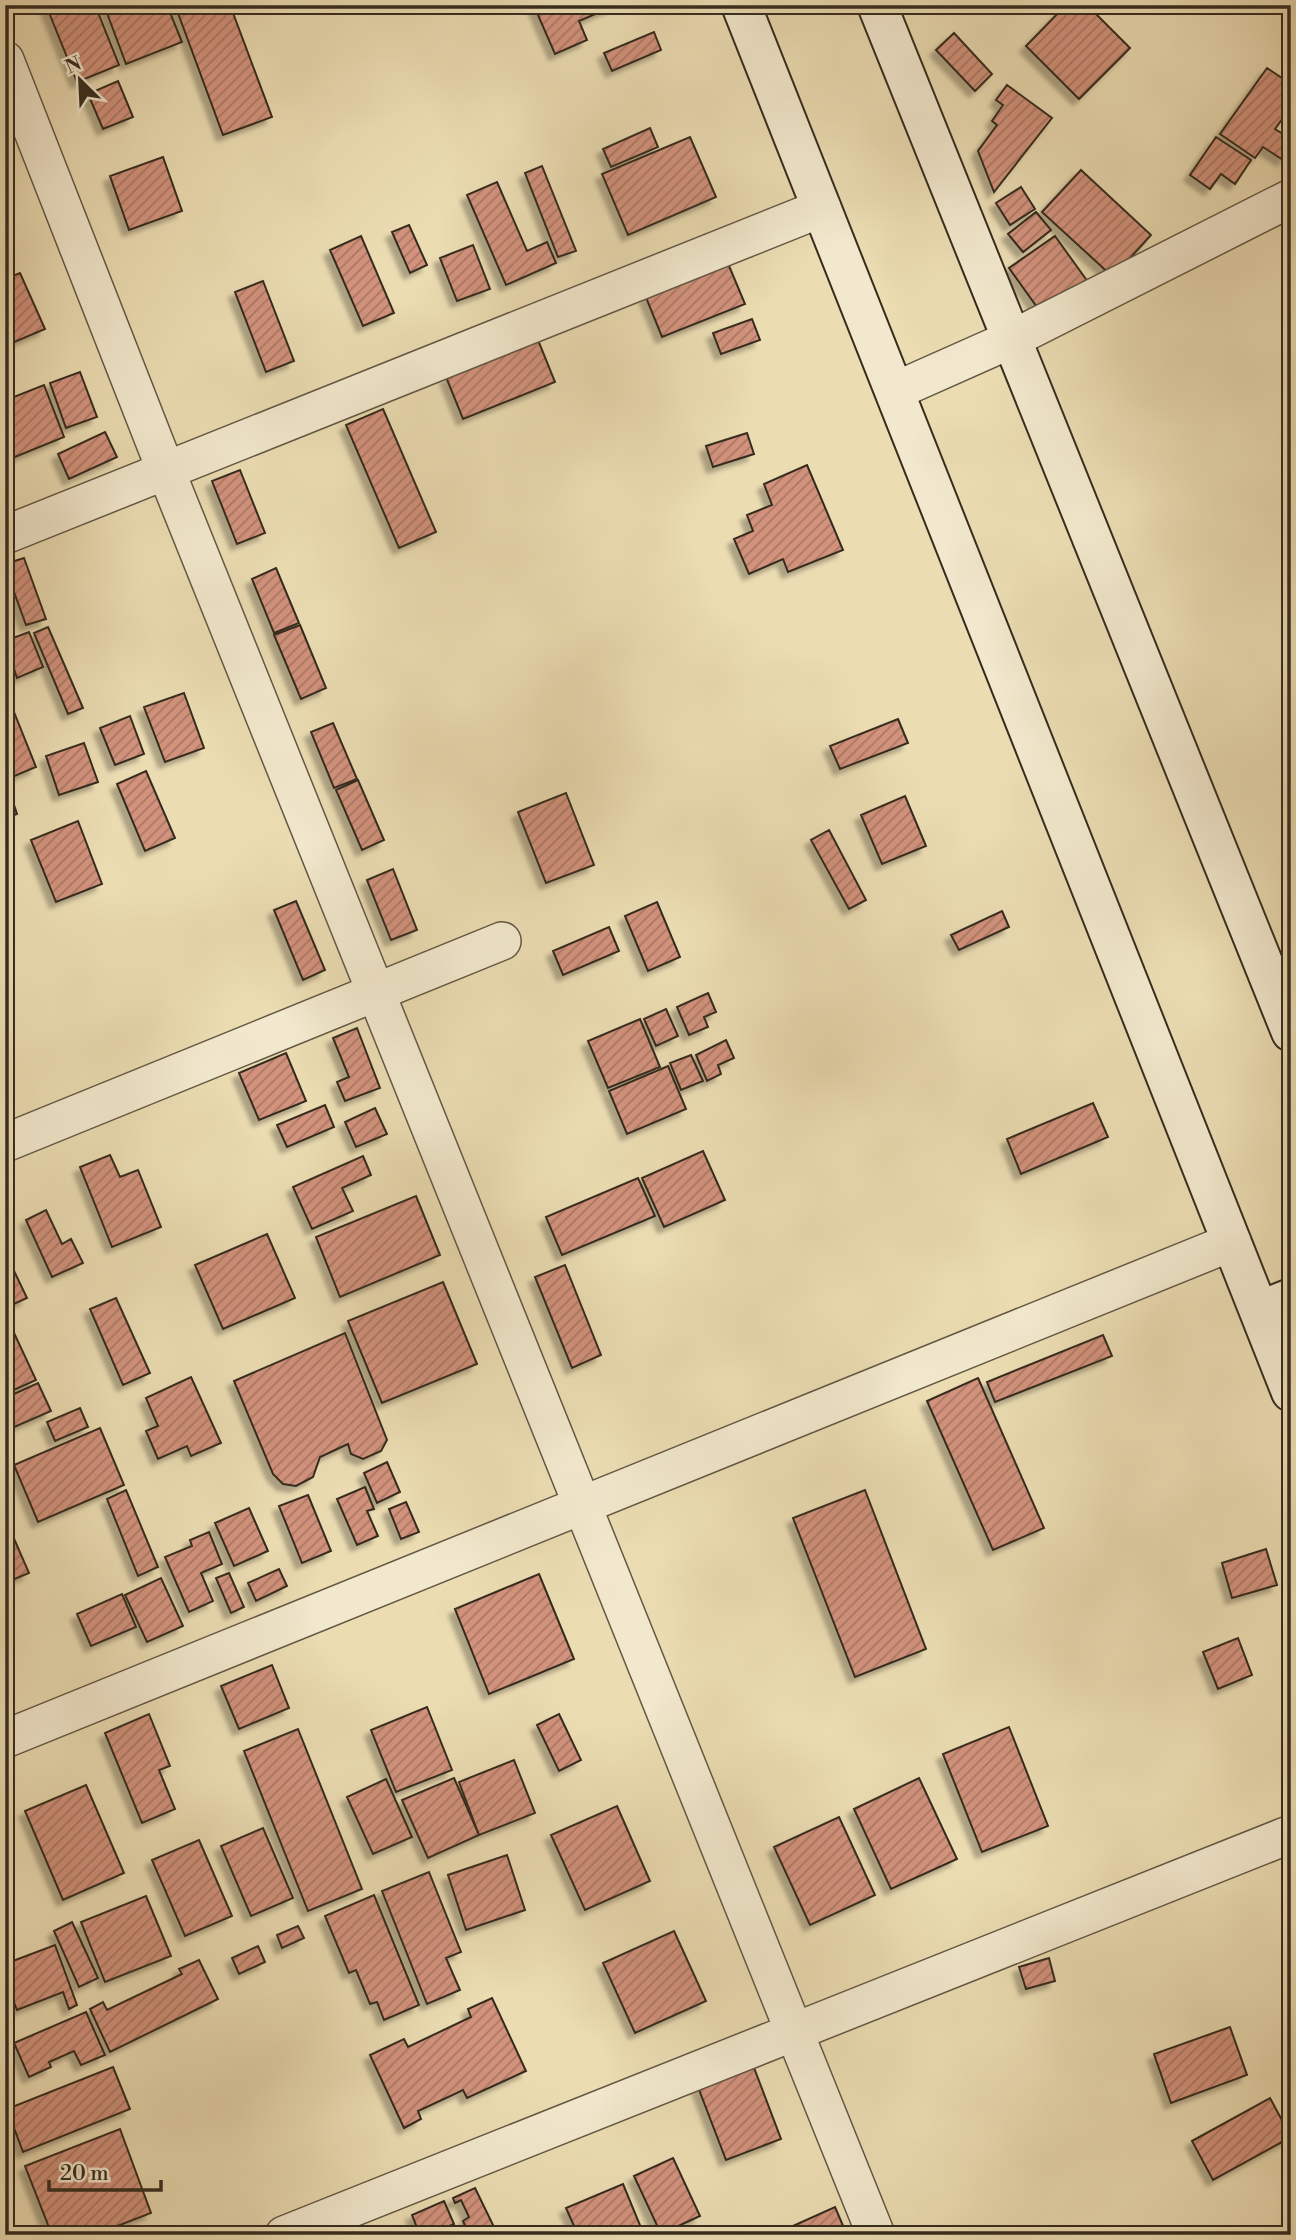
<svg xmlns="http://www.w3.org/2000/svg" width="1296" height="2240" viewBox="0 0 1296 2240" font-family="'Libre Bodoni',serif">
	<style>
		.building { fill: url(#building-hatch); stroke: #362c1f; stroke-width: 2; filter: url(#shadow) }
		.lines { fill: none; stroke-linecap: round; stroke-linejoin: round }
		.street-casing { stroke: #635844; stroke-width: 40 }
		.secondary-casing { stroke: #362c1f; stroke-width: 42 }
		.street { stroke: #f2e8cd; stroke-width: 37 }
		.secondary { stroke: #f2e8cd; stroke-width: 38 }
	</style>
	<defs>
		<pattern id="building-hatch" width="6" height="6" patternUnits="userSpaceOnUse" patternTransform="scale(1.75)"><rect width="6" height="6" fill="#d2927c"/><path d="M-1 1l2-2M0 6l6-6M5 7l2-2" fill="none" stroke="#ab7765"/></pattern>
		<filter id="shadow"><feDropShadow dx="-6" dy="6" stdDeviation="2" flood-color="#0004"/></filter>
	</defs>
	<rect width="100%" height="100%" fill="#ebdcb2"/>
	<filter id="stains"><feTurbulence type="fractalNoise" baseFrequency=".00286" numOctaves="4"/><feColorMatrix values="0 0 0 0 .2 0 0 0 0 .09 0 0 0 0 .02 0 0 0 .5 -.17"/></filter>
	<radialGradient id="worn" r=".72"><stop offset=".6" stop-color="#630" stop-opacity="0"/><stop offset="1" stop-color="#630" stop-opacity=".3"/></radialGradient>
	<path class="building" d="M46 5H95L119 65 77 82Z
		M104 5H167L182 42 126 64Z
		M175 5H230L272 117 223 135Z
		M616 5 579 21 587 40 555 54 534 6Z
		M1066 5H1087L1130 48 1079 99 1026 46Z
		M654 32 661 50 612 71 604 53Z
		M954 33 992 74 975 91 936 50Z
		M1267 68 1291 84V107L1275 129 1291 139V149L1283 160 1263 147 1255 158 1220 134Z
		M118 81 133 117 103 129 88 94Z
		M1007 85 1052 118 994 192 978 151 997 125 992 121 1003 105 996 100Z
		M650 128 658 147 611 167 603 149Z
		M690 137 716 197 628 235 602 174Z
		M1216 137 1251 160 1235 184 1221 174 1210 189 1190 175Z
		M163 157 182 211 129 230 110 176Z
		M542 166 576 251 558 257 525 173Z
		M1081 170 1151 235 1113 277 1042 212Z
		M497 182 527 251 547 242 556 263 506 285 467 195Z
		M1021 187 1035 209 1010 225 996 203Z
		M1036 212 1051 230 1023 252 1008 234Z
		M409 225 427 265 410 273 392 232Z
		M361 236 394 313 363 326 330 250Z
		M1055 236 1088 282 1042 314 1009 268Z
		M473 245 490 289 457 301 440 258Z
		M5 246 14 266 5 270Z
		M727 261 745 304 662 337 645 295Z
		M20 273 45 329 5 346V279Z
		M263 281 294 361 266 372 235 292Z
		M752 319 760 340 721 354 713 333Z
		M538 340 555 382 463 419 446 377Z
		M80 372 97 417 66 428 50 383Z
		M44 385 64 437 5 461V391L9 399Z
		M383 409 436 532 399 548 346 425Z
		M105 432 117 457 69 479 58 454Z
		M747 433 754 454 713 467 706 446Z
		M807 465 843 550 788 572 783 559 749 574 734 539 753 531 747 515 772 505 764 484Z
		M240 470 265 533 237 544 212 481Z
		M24 558 46 619 26 625 5 567V564Z
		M276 568 299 623 274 633 252 579Z
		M300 625 326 688 301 699 274 635Z
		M48 627 83 708 68 714 34 633Z
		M29 632 43 667 17 678 5 641Z
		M184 693 204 748 165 762 144 707Z
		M14 712 36 767 12 777 5 765V716Z
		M130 716 144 754 115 765 100 728Z
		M898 719 908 743 840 769 830 746Z
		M333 723 357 779 334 788 311 732Z
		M84 743 98 782 59 795 46 756Z
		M146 771 175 838 145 851 117 784Z
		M5 778 17 814 5 819Z
		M358 780 384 840 362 850 336 790Z
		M566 793 594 865 546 883 518 812Z
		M905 796 926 846 882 864 861 815Z
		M78 821 102 884 56 902 31 840Z
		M829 830 866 900 849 909 811 840Z
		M393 869 417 930 391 940 367 880Z
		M296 901 325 970 303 980 274 910Z
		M657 902 680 957 648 971 625 916Z
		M1002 911 1009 927 959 950 951 935Z
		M609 927 619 951 563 975 553 951Z
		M708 993 716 1012 704 1017 708 1027 689 1035 677 1007Z
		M666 1009 678 1036 656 1046 644 1019Z
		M640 1019 660 1067 608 1088 588 1041Z
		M357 1028 380 1088 345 1101 337 1082 349 1077 333 1038Z
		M726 1040 734 1058 718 1065 721 1074 707 1081 696 1055Z
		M286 1053 306 1101 259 1120 239 1073Z
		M691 1055 703 1081 681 1090 670 1063Z
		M668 1066 686 1109 627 1134 609 1091Z
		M1093 1103 1108 1137 1021 1174 1007 1139Z
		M325 1105 334 1127 287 1147 277 1125Z
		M375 1108 387 1134 356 1147 345 1122Z
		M703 1151 725 1200 664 1227 642 1178Z
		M110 1155 120 1177 138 1170 161 1227 112 1247 80 1167Z
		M363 1156 371 1175 342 1188 353 1211 312 1229 293 1187Z
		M638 1178 655 1216 562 1255 546 1217Z
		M416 1196 440 1255 340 1297 316 1237Z
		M46 1210 62 1244 71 1239 83 1263 52 1277 26 1220Z
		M267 1234 295 1298 223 1329 195 1265Z
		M5 1252 27 1298 5 1308Z
		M565 1265 601 1355 572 1368 535 1277Z
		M443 1282 477 1364 382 1403 348 1321Z
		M116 1298 150 1373 123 1385 90 1309Z
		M8 1320 36 1380 5 1394V1321Z
		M345 1333 387 1440 381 1451 363 1459 351 1454 348 1444 320 1457 313 1477 296 1486 283 1484 273 1474 234 1381Z
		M1103 1335 1112 1356 995 1402 987 1382Z
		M191 1377 221 1443 191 1456 187 1446 158 1459 146 1431 158 1426 146 1398Z
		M978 1378 1044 1528 993 1550 927 1401Z
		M38 1383 51 1411 5 1431V1398Z
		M80 1408 88 1427 55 1441 47 1422Z
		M100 1428 124 1485 38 1522 14 1465Z
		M387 1462 400 1492 377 1503 364 1473Z
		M365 1487 374 1509 367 1511 378 1536 357 1545 337 1499Z
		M126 1490 158 1567 138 1576 107 1499Z
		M865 1490 926 1649 855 1677 793 1518Z
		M308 1495 331 1551 302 1563 279 1506Z
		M406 1502 419 1532 401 1539 389 1509Z
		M249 1508 268 1551 234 1566 215 1523Z
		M5 1518 29 1573 5 1583Z
		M209 1532 222 1564 201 1573 213 1601 189 1612 165 1557 192 1546 190 1540Z
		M1266 1549 1277 1585 1232 1598 1222 1563Z
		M279 1569 287 1586 256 1601 248 1583Z
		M229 1573 244 1607 231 1613 216 1578Z
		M539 1574 574 1659 489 1694 455 1609Z
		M161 1578 183 1626 147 1642 125 1595Z
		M122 1594 136 1627 91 1646 77 1614Z
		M1238 1638 1252 1675 1218 1689 1203 1652Z
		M272 1665 289 1708 239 1729 221 1686Z
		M427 1707 452 1770 396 1792 371 1730Z
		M149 1714 170 1766 159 1770 175 1809 142 1823 105 1733Z
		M559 1714 581 1760 559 1771 537 1725Z
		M1009 1727 1048 1826 982 1852 943 1754Z
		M298 1729 362 1889 308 1911 244 1751Z
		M514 1760 535 1813 479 1835 459 1782Z
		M454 1778 479 1835 428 1858 402 1800Z
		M919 1778 957 1859 891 1889 854 1809Z
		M386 1779 412 1837 373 1854 347 1797Z
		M86 1785 124 1873 63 1900 25 1811Z
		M617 1806 650 1881 585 1910 551 1835Z
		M839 1817 875 1895 810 1925 774 1847Z
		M263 1828 293 1898 251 1916 221 1846Z
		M199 1840 232 1916 185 1936 152 1860Z
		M507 1855 525 1910 466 1930 448 1875Z
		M429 1872 461 1952 446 1958 460 1990 427 2004 382 1891Z
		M374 1895 419 2005 384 2020 377 2002 370 2004 356 1970 349 1973 325 1916Z
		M146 1896 171 1956 105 1982 81 1922Z
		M72 1922 98 1978 79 1987 54 1931Z
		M298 1926 304 1938 282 1948 277 1935Z
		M674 1931 706 2001 635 2033 603 1963Z
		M55 1945 77 2005 69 2009 63 1992 17 2010 5 1979V1964Z
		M258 1946 265 1962 239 1974 232 1958Z
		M1049 1958 1055 1981 1026 1989 1019 1967Z
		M199 1960 218 1999 110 2052 90 2009 103 2002 107 2010 182 1974 179 1969Z
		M492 1998 526 2071 467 2098 463 2090 418 2111 421 2119 404 2128 370 2055 404 2039 408 2047 471 2017 468 2009Z
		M86 2012 105 2055 81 2065 74 2051 49 2062 51 2067 29 2077 14 2043Z
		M1230 2027 1247 2075 1171 2103 1154 2054Z
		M753 2065 781 2139 726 2160 698 2087Z
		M113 2067 130 2109 23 2152 7 2109Z
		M1270 2098 1291 2137 1213 2180 1192 2141Z
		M120 2129 151 2213 94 2235H52L25 2166Z
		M673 2158 700 2216 661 2234 634 2176Z
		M623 2184 644 2235H578L566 2208Z
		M475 2188 494 2227 478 2235H469L463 2221 469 2217 461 2200 455 2203 453 2198Z
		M444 2201 454 2224 429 2235H420L412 2215Z
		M835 2207 847 2235H773Z"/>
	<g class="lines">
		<defs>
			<path id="street" d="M5 60 166 471 876 2235
				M895 391 1012 339 1291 198
				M5 535 822 208
				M5 1143 502 941
				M5 1739 1232 1242
				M284 2235 1291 1834"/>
			<path id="secondary" d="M741 5 1291 1392
				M877 5 1291 1032
				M1259 1311 1291 1298"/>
		</defs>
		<use href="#street" class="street-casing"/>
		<use href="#secondary" class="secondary-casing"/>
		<use href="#street" class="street"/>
		<use href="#secondary" class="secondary"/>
	</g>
	<rect width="1296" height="2240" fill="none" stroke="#ebdcb2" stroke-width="28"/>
	<rect x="7" y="7" width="1282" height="2226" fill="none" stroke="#362c1f" stroke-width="3.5"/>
	<rect x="14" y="14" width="1268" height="2212" fill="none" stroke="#362c1f" stroke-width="2"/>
	<g transform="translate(80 80) rotate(336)" stroke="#f2e8cd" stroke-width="5" paint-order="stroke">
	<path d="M0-5L12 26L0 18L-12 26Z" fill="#362c1f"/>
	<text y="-10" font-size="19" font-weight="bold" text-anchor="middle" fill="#362c1f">N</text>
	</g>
	<path d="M49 2180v10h112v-10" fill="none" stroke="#362c1f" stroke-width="3.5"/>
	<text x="60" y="2180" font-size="21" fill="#362c1f" stroke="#f2e8cd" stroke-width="5" paint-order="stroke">20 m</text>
	<rect width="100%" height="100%" filter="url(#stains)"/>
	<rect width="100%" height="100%" fill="url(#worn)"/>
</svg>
